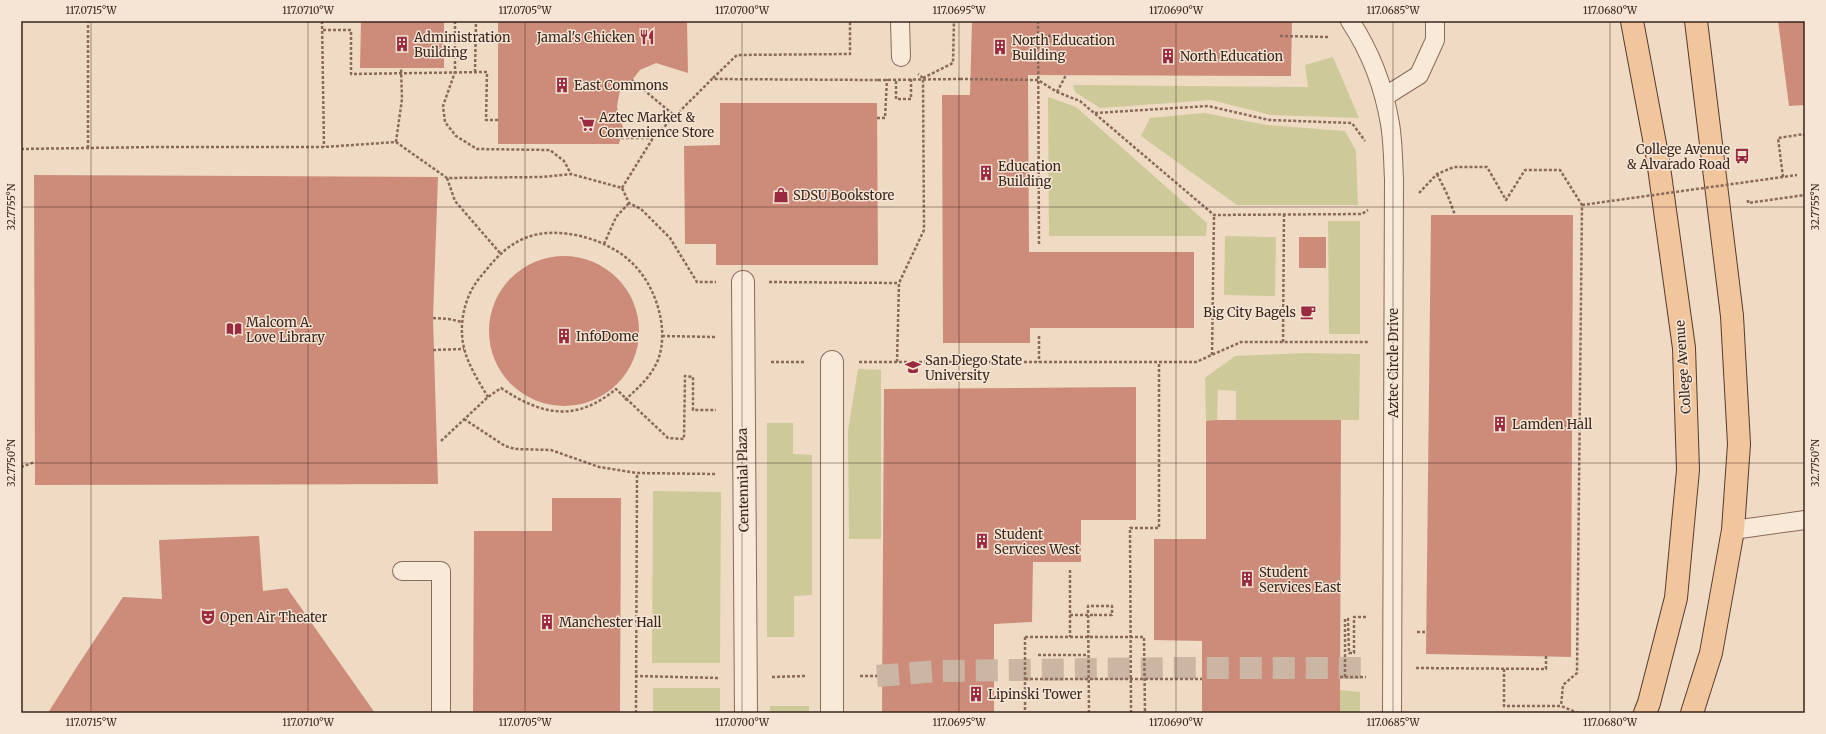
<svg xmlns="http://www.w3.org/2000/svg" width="1826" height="734" viewBox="0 0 1826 734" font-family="Merriweather,serif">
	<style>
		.green { fill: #cdc998 }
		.building { fill: #cd8c7a }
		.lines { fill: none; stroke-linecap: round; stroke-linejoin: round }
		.pedestrian-tunnel { stroke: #cbb6a3; stroke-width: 22; stroke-dasharray: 22 11; stroke-linecap: butt }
		.service-casing { stroke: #8a6a5a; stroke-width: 20 }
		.pedestrian-casing { stroke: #8a6a5a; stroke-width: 24 }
		.primary-casing { stroke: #573a2e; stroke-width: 24 }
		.path { stroke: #8a6a5a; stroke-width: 2.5; stroke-dasharray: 3 2; stroke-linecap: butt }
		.service { stroke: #f9e9d8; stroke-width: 18 }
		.pedestrian { stroke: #f9e9d8; stroke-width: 22 }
		.primary { stroke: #f2c69c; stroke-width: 22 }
		.path-bridge { stroke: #8a6a5a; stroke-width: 2.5; stroke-dasharray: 3 2; stroke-linecap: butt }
		.ticks { fill: none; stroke: #39261e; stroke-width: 1; stroke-opacity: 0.45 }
		.labels { text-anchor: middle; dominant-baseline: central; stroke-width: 3; stroke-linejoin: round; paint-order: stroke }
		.poi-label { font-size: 13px; fill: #39261e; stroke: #f6e5d4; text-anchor: start }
		.street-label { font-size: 13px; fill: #39261e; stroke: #f6e5d4 }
		.neatline { fill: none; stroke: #39261e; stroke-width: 1.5 }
		.ticks-label { font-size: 10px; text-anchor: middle; fill: #39261e }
	</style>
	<rect width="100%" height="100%" fill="#efdac4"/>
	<path class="green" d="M1333 57 1359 118 1271 115 1211 100 1100 108 1075 92 1073 85 1308 87 1305 65Z
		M1048 97 1076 107 1207 223 1206 236H1049Z
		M1204 113 1267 125 1345 131 1356 151 1358 205H1237L1141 136 1150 118Z
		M1328 221H1360V334H1329Z
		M1225 236 1276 237 1275 296 1224 295Z
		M1304 353 1360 354 1359 420H1236V391L1218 390 1217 421H1206L1205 378 1235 356Z
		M858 369 881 370V539H849L848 431Z
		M767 423H793V454L812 455V595L794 596V637H767Z
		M653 491 721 492 720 663H652Z
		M653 688H720V713H653Z
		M1340 690 1360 692V713H1340Z
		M770 706H809V713H770Z"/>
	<path class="building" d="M361 21H444V68H360Z
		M498 21H687L688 73 656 63 640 70 632 80 620 90 617 106 619 119 623 127 619 144H498Z
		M972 21H1292L1291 76 1028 75 1029 252H1194V328H1030V343H943L942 95H970Z
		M1778 21H1805V105L1789 106Z
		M720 103H877L878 265H716V244H685L684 146 720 145Z
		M34 175 438 177 433 318 438 484 35 485Z
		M1431 215H1573L1571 657 1426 654Z
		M1299 237H1326V268H1299Z
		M489 331a75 75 0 1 1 150 0a75 75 0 1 1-150 0Z
		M1136 387V520H1081V562H1033L1032 622 994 624V713H882L884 389Z
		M1217 420H1341L1340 713H1202V641L1154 640V539H1206V421Z
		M552 498H621L620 713H473L474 531H552Z
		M259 536 263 591 287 588 375 713H48L78 665 123 597 162 599 159 540Z"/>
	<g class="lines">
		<path class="pedestrian-tunnel" d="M877 676 937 671 1175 668H1369"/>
		<defs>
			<path id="service" d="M900 21 901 57
				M1350 21C1370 51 1384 88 1390 124 1393 141 1393 161 1394 179L1392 713
				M1384 97 1419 75 1435 40V21
				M1733 530 1805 520
				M402 571H441V713"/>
			<path id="pedestrian" d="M743 282 746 713
				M832 362V713"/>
			<path id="primary" d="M1632 21 1658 160 1684 348 1688 470 1676 598 1649 703 1645 713
				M1692 713 1711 653 1733 530 1739 444 1732 316 1696 21"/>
		</defs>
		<use href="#service" class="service-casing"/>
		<use href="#pedestrian" class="pedestrian-casing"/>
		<use href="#primary" class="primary-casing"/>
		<path class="path" d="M322 21 324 147
			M455 21V72L443 106 445 122 456 136 477 149 550 150 564 161 571 174
			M1038 21 1039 244
			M323 30H351V74L487 72 486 120H498
			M1038 36H1056
			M1280 36 1329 37
			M475 72 476 21
			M713 78 737 55 850 54V21
			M923 78 953 63 954 21
			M960 79 1038 80 1057 92 1080 101 1214 215 1362 214 1368 210
			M632 80 675 116
			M896 81V99H911V79
			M1057 92 1066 75
			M1095 113 1208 106 1269 120 1352 123 1365 141
			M877 118H885L887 79
			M621 138H653
			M396 142 402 99 401 68
			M88 148V21
			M21 149 154 147H324L396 142 447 178 543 177 571 174 622 188 629 203 641 209 670 238 697 282H716
			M1437 174 1448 196 1455 215
			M1783 177 1778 138 1804 134 1805 142
			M447 178 455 201 500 253
			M622 188 653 138 712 79 878 80
			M1419 193 1437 174 1454 167H1487L1506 200 1525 170H1560L1582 205 1577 673 1563 685 1561 706
			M1748 200V203L1805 195
			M604 244 616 217 629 203
			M769 282 899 283
			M433 318 449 319 462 322
			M662 336 716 337
			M1039 336V362
			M1283 342 1284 214
			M433 350 464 349
			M1212 355 1214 215
			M771 362H804
			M859 362H1196L1241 342H1368
			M897 362 899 283 924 230 923 78 918 74
			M488 397C479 382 468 365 464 348 458 323 465 294 482 275 495 259 506 246 525 238 557 225 605 238 630 261 655 283 670 328 658 360 651 377 638 388 625 400
			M464 419 505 446 515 449 551 450 599 467 637 473 717 474
			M441 441 488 397 501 388C543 416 576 422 616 389L668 438 684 439 685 376 693 377V410H716
			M21 467 35 462
			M1070 570V637
			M1417 632H1426
			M1025 637V713
			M1038 655H1088
			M1416 668 1546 669V656
			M1504 669V706H1561L1578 713
			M635 676 719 678
			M860 676H877
			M772 677 805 676
			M1340 677H1366
			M1345 677V619H1348L1349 653H1354V617H1368
			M1025 679H1202
			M636 713 637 473
			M1089 713 1088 606H1112V615H1094
			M1131 713 1130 528H1159V362"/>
		<use href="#service" class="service"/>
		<use href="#pedestrian" class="pedestrian"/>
		<use href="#primary" class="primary"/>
		<path class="path-bridge" d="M878 80 960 79
			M1582 205 1797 175
			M1070 615H1094
			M1025 637H1144L1145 713"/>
	</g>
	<path class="ticks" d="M91 21V713M308 21V713M525 21V713M742 21V713M959 21V713M1176 21V713M1393 21V713M1610 21V713M21 207H1805M21 463H1805"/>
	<defs>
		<symbol id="restaurant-bare" viewBox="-9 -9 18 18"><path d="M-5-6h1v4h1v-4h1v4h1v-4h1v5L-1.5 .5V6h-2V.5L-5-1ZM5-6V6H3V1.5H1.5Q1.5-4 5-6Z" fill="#992a40" stroke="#f6e5d4" stroke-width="2.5" paint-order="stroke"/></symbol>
		<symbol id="building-bare" viewBox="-9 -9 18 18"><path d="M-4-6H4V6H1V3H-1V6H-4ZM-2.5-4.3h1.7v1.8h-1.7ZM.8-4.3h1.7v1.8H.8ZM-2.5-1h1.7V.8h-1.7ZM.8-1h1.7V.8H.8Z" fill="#992a40" stroke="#f6e5d4" stroke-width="2.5" paint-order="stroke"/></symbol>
		<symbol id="supermarket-bare" viewBox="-9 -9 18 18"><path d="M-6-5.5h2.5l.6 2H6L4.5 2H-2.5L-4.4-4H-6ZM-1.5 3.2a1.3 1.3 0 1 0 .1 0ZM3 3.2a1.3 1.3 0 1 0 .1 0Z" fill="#992a40" stroke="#f6e5d4" stroke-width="2.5" paint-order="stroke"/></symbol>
		<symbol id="bus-bare" viewBox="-9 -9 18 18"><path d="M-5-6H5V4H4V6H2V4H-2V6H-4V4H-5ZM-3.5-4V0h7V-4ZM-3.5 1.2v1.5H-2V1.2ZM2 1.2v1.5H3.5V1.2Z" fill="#992a40" stroke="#f6e5d4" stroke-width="2.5" paint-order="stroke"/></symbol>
		<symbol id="shop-bare" viewBox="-9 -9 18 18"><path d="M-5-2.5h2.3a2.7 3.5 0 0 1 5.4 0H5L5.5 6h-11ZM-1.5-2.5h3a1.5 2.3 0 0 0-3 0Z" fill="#992a40" stroke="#f6e5d4" stroke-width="2.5" paint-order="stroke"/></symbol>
		<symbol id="cafe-bare" viewBox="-9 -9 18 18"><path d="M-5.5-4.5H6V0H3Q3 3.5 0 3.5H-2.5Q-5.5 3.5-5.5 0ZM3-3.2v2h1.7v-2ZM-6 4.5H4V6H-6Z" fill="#992a40" stroke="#f6e5d4" stroke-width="2.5" paint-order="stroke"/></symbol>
		<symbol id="library-bare" viewBox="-9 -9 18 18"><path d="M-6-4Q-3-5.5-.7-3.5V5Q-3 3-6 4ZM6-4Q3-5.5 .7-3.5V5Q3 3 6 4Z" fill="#992a40" stroke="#f6e5d4" stroke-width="2.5" paint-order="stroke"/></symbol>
		<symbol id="university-bare" viewBox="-9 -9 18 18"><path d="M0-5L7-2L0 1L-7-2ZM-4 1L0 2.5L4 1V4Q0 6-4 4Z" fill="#992a40" stroke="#f6e5d4" stroke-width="2.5" paint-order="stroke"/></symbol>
		<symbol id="theatre-bare" viewBox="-9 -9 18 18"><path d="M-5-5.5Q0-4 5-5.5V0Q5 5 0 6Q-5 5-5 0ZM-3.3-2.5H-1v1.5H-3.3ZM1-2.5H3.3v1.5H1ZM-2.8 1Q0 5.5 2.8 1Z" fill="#992a40" stroke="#f6e5d4" stroke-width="2.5" paint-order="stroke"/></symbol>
	</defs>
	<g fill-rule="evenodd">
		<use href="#restaurant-bare" x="636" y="26" width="22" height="22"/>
		<use href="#building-bare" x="391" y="33" width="22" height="22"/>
		<use href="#building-bare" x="989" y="36" width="22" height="22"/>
		<use href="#building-bare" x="1157" y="45" width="22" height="22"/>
		<use href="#building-bare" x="551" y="74" width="22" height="22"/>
		<use href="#supermarket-bare" x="576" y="113" width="22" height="22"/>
		<use href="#bus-bare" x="1731" y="145" width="22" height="22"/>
		<use href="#building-bare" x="975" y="162" width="22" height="22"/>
		<use href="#shop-bare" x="770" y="184" width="22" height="22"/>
		<use href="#cafe-bare" x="1297" y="301" width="22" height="22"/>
		<use href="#library-bare" x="223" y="318" width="22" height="22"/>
		<use href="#building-bare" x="553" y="325" width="22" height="22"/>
		<use href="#university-bare" x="902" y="356" width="22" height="22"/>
		<use href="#building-bare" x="1489" y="413" width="22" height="22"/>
		<use href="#building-bare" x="971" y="530" width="22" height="22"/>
		<use href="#building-bare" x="1236" y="568" width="22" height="22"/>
		<use href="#theatre-bare" x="197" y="606" width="22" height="22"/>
		<use href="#building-bare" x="536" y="611" width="22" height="22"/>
		<use href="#building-bare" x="965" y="683" width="22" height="22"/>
	</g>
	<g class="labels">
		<g class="poi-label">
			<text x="414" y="37">Administration<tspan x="414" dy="15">Building</tspan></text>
			<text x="635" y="37" text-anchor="end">Jamal's Chicken</text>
			<text x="1012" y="40">North Education<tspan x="1012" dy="15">Building</tspan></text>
			<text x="1180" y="56">North Education</text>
			<text x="574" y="85">East Commons</text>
			<text x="599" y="117">Aztec Market &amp;<tspan x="599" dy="15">Convenience Store</tspan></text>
			<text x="1730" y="149" text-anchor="end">College Avenue<tspan x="1730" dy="15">&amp; Alvarado Road</tspan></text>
			<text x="998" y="166">Education<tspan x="998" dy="15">Building</tspan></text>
			<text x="793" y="195">SDSU Bookstore</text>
			<text x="1296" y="312" text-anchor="end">Big City Bagels</text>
			<text x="246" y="322">Malcom A.<tspan x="246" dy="15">Love Library</tspan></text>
			<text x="576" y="336">InfoDome</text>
			<text x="925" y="360">San Diego State<tspan x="925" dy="15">University</tspan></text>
			<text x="1512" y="424">Lamden Hall</text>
			<text x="994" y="534">Student<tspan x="994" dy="15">Services West</tspan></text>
			<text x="1259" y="572">Student<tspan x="1259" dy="15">Services East</tspan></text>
			<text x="220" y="617">Open Air Theater</text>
			<text x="559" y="622">Manchester Hall</text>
			<text x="988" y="694">Lipinski Tower</text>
		</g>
		<g class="street-label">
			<text transform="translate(1393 363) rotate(-90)">Aztec Circle Drive</text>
			<text transform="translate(1683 367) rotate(-94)">College Avenue</text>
			<text transform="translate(743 480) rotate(-91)">Centennial Plaza</text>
		</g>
	</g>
	<rect width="1826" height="734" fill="none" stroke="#f6e5d4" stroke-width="44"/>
	<rect x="22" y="22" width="1782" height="690" class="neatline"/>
	<g class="ticks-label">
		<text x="91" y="14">117.0715°W</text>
		<text x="308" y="14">117.0710°W</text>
		<text x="525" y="14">117.0705°W</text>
		<text x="742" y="14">117.0700°W</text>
		<text x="959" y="14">117.0695°W</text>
		<text x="1176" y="14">117.0690°W</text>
		<text x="1393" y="14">117.0685°W</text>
		<text x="1610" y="14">117.0680°W</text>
		<text transform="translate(11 207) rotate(-90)" y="4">32.7755°N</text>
		<text transform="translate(1815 207) rotate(-90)" y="4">32.7755°N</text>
		<text transform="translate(11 463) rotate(-90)" y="4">32.7750°N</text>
		<text transform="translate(1815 463) rotate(-90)" y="4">32.7750°N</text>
		<text x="91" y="726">117.0715°W</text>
		<text x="308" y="726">117.0710°W</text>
		<text x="525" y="726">117.0705°W</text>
		<text x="742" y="726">117.0700°W</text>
		<text x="959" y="726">117.0695°W</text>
		<text x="1176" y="726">117.0690°W</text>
		<text x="1393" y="726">117.0685°W</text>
		<text x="1610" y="726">117.0680°W</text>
	</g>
</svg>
